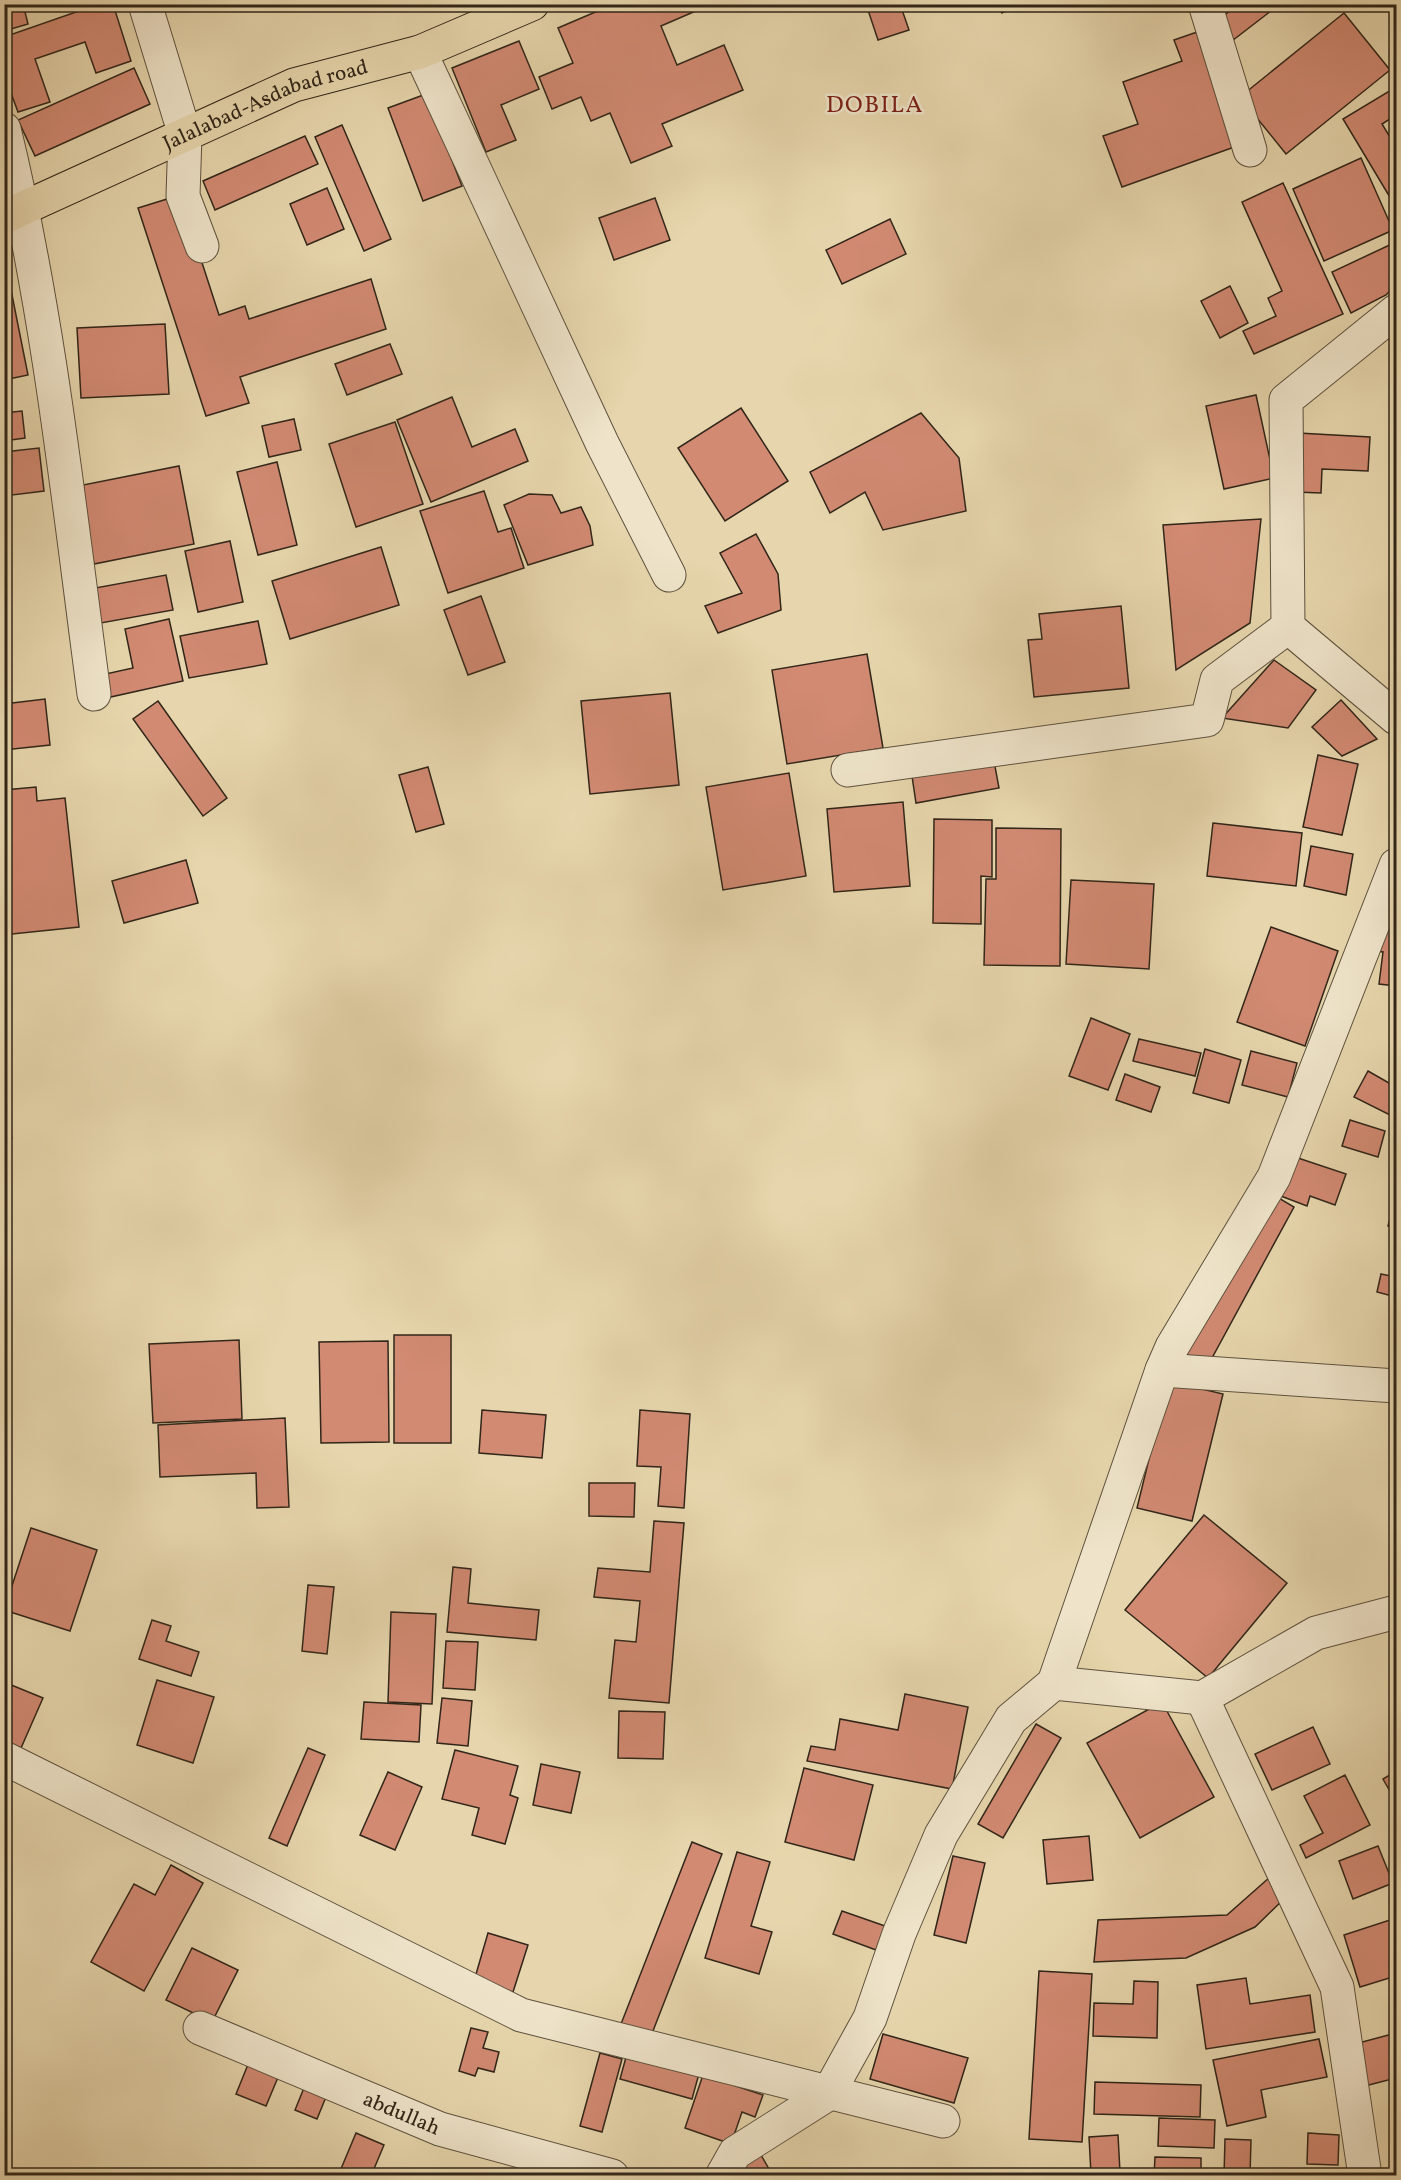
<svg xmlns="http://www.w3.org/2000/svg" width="1401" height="2180" font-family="Vollkorn,serif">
  <rect width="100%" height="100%" fill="#e7d6ad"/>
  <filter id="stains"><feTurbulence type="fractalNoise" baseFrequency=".00333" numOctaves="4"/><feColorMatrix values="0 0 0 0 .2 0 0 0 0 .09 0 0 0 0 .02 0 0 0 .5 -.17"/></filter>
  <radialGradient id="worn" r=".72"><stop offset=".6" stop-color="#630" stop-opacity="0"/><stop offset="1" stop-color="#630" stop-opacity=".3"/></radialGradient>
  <!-- building -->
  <g fill="#d28a73" stroke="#312619" stroke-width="1.5">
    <polygon points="4,4 23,4 28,24 4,31"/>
    <polygon points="99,4 113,4 131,61 96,73 85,42 35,59 50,102 18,112 4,74 4,37"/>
    <polygon points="614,4 712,4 661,26 677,65 724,45 743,90 662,124 672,146 631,163 610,113 591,121 581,97 552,109 539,77 573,63 558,28"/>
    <polygon points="866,4 900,4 909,30 878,40"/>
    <polygon points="998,4 1018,4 1002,13"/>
    <polygon points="1239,4 1280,4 1228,44 1213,24"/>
    <polygon points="1344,13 1390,70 1286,154 1240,97"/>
    <polygon points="1200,31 1240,145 1122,187 1103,136 1138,124 1123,82 1182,61 1174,40"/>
    <polygon points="519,41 539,89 501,105 516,140 486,152 452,68"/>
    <polygon points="134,68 150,104 35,156 18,120"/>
    <polygon points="1396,87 1396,115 1382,124 1396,147 1396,202 1394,204 1343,119"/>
    <polygon points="426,94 462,186 423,201 388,108"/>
    <polygon points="342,125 391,239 364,251 315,137"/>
    <polygon points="305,136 318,164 215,210 203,181"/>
    <polygon points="1361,158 1393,230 1324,261 1293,189"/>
    <polygon points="1283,183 1343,314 1254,354 1243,331 1276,316 1268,298 1282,291 1242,202"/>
    <polygon points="327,188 344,229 307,245 290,204"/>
    <polygon points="180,195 219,315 245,306 249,319 371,279 386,329 240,377 249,403 206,416 138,208"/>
    <polygon points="655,198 670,240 614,260 599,218"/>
    <polygon points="890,219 906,254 842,284 826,250"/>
    <polygon points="1396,242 1396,285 1386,295 1351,313 1332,272"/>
    <polygon points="9,280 28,375 4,380 4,281"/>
    <polygon points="1230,286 1248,323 1220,338 1201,301"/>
    <polygon points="165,324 169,394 81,398 77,328"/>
    <polygon points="390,344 402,374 347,395 335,364"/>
    <polygon points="1256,395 1274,478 1224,489 1206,406"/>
    <polygon points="452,397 472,447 515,429 528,461 431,502 397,420"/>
    <polygon points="741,408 788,481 725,521 678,448"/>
    <polygon points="22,411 25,438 4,441 4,413"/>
    <polygon points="921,413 959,458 966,511 883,530 865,492 830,513 810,472"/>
    <polygon points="294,419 301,450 269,457 262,426"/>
    <polygon points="395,422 423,504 356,527 329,444"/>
    <polygon points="1298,433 1370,437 1368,471 1322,469 1321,493 1295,492"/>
    <polygon points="39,448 44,491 4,496 4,452"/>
    <polygon points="277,462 297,545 258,555 237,472"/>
    <polygon points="179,466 194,544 94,564 78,486"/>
    <polygon points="484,491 498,532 511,528 524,568 448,593 420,511"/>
    <polygon points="529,494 552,495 561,513 581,507 590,526 593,545 528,565 504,505"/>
    <polygon points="1261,519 1250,623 1176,670 1163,525"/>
    <polygon points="756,534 778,574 781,610 718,633 705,606 742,593 720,553"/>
    <polygon points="230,541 243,602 198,612 185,551"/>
    <polygon points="381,547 399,605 290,639 272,581"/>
    <polygon points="166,575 173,610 101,623 95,588"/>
    <polygon points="481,596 505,662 468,675 444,610"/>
    <polygon points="1121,606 1129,688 1034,697 1028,640 1042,639 1039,614"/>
    <polygon points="169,619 183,681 106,698 101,675 133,668 125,629"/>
    <polygon points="258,621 267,664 189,678 180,636"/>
    <polygon points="867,654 883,748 787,764 772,670"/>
    <polygon points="1274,660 1316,690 1288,728 1222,718"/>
    <polygon points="670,693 679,785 590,794 581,701"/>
    <polygon points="45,699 50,745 4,750 4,704"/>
    <polygon points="1341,700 1377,739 1342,756 1312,727"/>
    <polygon points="158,701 227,798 203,816 133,719"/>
    <polygon points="1318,755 1358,764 1342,835 1303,827"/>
    <polygon points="994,761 999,788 916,803 912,776"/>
    <polygon points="428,767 444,824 416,832 399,775"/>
    <polygon points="789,773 806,876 723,890 706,787"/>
    <polygon points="36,787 37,801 65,798 79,927 12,934 4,930 4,790"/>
    <polygon points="903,802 910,886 834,892 827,809"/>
    <polygon points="934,819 992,820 992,877 981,876 981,924 933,923"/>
    <polygon points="1213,823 1302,833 1296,886 1207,876"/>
    <polygon points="996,828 1061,829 1060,966 984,965 986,879 996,879"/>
    <polygon points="1311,846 1353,854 1346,895 1304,886"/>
    <polygon points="186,860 198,903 124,923 112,881"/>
    <polygon points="1071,880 1154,884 1149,969 1066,964"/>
    <polygon points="1381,909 1396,911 1396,986 1379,984 1383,952 1376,951"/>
    <polygon points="1271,927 1338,951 1305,1046 1237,1022"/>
    <polygon points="1091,1018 1130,1034 1108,1090 1069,1076"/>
    <polygon points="1139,1039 1201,1053 1195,1076 1133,1061"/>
    <polygon points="1205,1049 1241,1060 1229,1103 1193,1093"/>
    <polygon points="1251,1051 1297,1063 1288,1097 1242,1085"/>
    <polygon points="1368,1071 1396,1087 1396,1118 1354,1097"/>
    <polygon points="1125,1074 1160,1087 1151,1112 1116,1100"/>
    <polygon points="1350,1120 1385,1131 1378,1157 1342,1146"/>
    <polygon points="4,1121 12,1138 4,1142"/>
    <polygon points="1286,1154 1346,1174 1335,1205 1310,1196 1307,1206 1273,1193"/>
    <polygon points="1270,1193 1294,1207 1206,1369 1182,1356"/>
    <polygon points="1396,1195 1396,1228 1388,1226"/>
    <polygon points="1381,1274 1396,1277 1396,1297 1377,1292"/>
    <rect x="394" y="1335" width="57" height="108"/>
    <polygon points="239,1340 242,1419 153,1423 149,1344"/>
    <polygon points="388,1341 389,1442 321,1443 319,1342"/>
    <polygon points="1168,1381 1223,1394 1192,1521 1137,1508"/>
    <polygon points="482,1410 546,1415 542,1458 479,1453"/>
    <polygon points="640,1410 690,1414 684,1508 658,1506 661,1467 637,1466"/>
    <polygon points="285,1418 289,1507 257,1508 256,1473 160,1477 158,1425"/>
    <polygon points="589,1483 635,1483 634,1517 589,1516"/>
    <polygon points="1204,1515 1287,1583 1208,1678 1125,1610"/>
    <polygon points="654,1521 684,1523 669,1703 609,1698 615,1640 636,1642 640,1601 594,1597 598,1568 650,1572"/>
    <polygon points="31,1528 97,1550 70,1631 4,1610"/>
    <polygon points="453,1567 471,1569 468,1603 539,1610 536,1640 447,1632"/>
    <polygon points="308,1585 334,1587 327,1654 302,1651"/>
    <polygon points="391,1612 436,1614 432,1704 388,1702"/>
    <polygon points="152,1620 171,1626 166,1641 199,1652 191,1676 139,1659"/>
    <polygon points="446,1641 478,1642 475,1690 443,1688"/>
    <polygon points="157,1680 214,1697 193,1763 137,1745"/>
    <polygon points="4,1682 43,1698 21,1748 4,1742"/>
    <polygon points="905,1694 968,1707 952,1789 807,1761 811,1746 835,1750 840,1719 898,1730"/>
    <polygon points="442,1698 472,1701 468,1746 437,1743"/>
    <polygon points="364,1702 421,1705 419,1742 361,1739"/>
    <polygon points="1162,1702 1214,1797 1140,1838 1087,1743"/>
    <polygon points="619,1711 665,1712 663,1759 618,1758"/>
    <polygon points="1036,1724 1061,1738 1003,1838 978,1824"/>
    <polygon points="1313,1727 1330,1764 1272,1790 1255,1754"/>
    <polygon points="308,1748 325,1755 287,1846 269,1838"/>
    <polygon points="455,1750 518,1766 510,1795 518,1798 505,1844 472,1835 479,1808 442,1799"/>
    <polygon points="541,1764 580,1772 571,1813 533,1805"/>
    <polygon points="804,1768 873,1785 854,1860 785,1842"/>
    <polygon points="1396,1771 1396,1802 1383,1779"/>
    <polygon points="388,1772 422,1787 395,1850 360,1835"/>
    <polygon points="1345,1775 1370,1825 1306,1858 1300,1845 1323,1833 1304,1796"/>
    <polygon points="1089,1836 1093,1880 1047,1884 1043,1840"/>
    <polygon points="692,1842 722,1854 651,2036 621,2024"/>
    <polygon points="1378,1846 1393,1883 1353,1899 1339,1861"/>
    <polygon points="737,1852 770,1862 751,1926 772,1932 759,1974 705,1958"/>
    <polygon points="953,1856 985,1863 966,1943 934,1935"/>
    <polygon points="171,1865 203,1883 144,1991 91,1962 134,1884 155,1895"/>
    <polygon points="1270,1877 1287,1896 1255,1927 1186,1958 1094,1962 1098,1920 1227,1915"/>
    <polygon points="842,1911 885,1926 876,1950 833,1934"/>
    <polygon points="1396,1918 1396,1976 1360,1987 1344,1935"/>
    <polygon points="488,1933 528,1945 513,1992 474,1981"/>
    <polygon points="192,1948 238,1970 212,2022 166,2000"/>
    <polygon points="1039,1971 1092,1974 1082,2142 1029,2139"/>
    <polygon points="1246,1978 1250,2004 1310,1995 1315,2032 1206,2049 1197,1985"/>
    <polygon points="1134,1981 1158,1982 1157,2038 1093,2036 1094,2003 1133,2004"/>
    <polygon points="471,2028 488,2032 483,2048 499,2052 494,2072 478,2068 475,2076 459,2071"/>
    <polygon points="1396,2033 1396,2078 1361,2087 1351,2045"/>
    <polygon points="883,2034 968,2058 954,2103 870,2079"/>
    <polygon points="1319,2039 1327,2077 1261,2090 1266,2117 1227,2126 1213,2060"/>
    <polygon points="628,2050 700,2070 692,2099 620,2079"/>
    <polygon points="600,2053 622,2059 602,2132 580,2126"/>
    <polygon points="249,2062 279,2075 266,2106 236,2094"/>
    <polygon points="703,2075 763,2095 755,2117 742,2112 731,2144 685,2128"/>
    <polygon points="1095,2082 1201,2085 1200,2117 1094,2114"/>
    <polygon points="306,2083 328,2092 317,2119 295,2110"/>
    <polygon points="1159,2118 1215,2120 1214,2148 1158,2146"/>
    <polygon points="356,2133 384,2145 371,2176 338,2176"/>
    <polygon points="1308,2133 1339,2135 1338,2165 1307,2164"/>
    <polygon points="1118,2135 1120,2172 1091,2174 1089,2137"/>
    <polygon points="1225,2139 1251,2140 1250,2176 1224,2176"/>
    <polygon points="761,2155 773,2176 740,2176 736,2169"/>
    <polygon points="1155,2157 1201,2158 1201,2176 1154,2176"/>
    <polygon points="210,2169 226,2176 207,2176"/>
    <polygon points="283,2170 298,2176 280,2176"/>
  </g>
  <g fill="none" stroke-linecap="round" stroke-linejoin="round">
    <defs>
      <g id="minor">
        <polyline points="145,4 185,135 183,196 202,246"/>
        <polyline points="1205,4 1250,150"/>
        <polyline points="420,52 602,443 669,575"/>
        <path d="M4,129C49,314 69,506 94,694"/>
        <polyline points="1396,311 1286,400 1288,627 1396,718"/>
        <polyline points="848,770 1207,720 1217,680 1288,627"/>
        <polyline points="1162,1370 1396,1386"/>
        <polyline points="1054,1683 1202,1698 1316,1633 1396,1612"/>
        <polyline points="1202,1698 1337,1987 1365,2176"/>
        <polyline points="4,1758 521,2015 943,2121"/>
        <path id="s1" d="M200,2028L440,2129L612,2176"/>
        <polyline points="722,2176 735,2153 828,2094 870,2018 899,1934 941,1835 1011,1719 1054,1683 1162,1370 1172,1347 1274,1177 1396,865"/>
      </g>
      <g id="major">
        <path id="s2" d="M4,217L294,85L420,52L532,4"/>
      </g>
    </defs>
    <!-- minor casing -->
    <use href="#minor" stroke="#5e523e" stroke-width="35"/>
    <!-- major casing -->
    <use href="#major" stroke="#312619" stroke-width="35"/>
    <!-- minor -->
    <use href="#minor" stroke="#efe4ca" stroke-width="33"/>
    <!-- major -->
    <use href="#major" stroke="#e7d6ad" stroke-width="33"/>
  </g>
  <g text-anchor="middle" stroke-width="5" stroke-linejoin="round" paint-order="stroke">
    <!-- street labels -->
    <g font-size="21" fill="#312619" stroke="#efe4ca">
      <text dy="7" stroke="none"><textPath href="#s2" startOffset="285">Jalalabad-Asdabad road</textPath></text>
      <text dy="7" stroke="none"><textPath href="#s1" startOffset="219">abdullah</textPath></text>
    </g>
    <!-- quarter labels -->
    <g font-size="24" letter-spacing="1.5" fill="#7a1f14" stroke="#efe4ca">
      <text x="875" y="112">DOBILA</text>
    </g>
  </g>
  <!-- margin -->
  <rect width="1401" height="2180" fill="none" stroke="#e7d6ad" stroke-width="24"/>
  <rect x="6" y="6" width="1389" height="2168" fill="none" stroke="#312619" stroke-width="3"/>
  <rect x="12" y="12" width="1377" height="2156" fill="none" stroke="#312619" stroke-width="1.5"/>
  <rect width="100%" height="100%" filter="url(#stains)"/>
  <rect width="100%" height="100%" fill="url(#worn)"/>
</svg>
